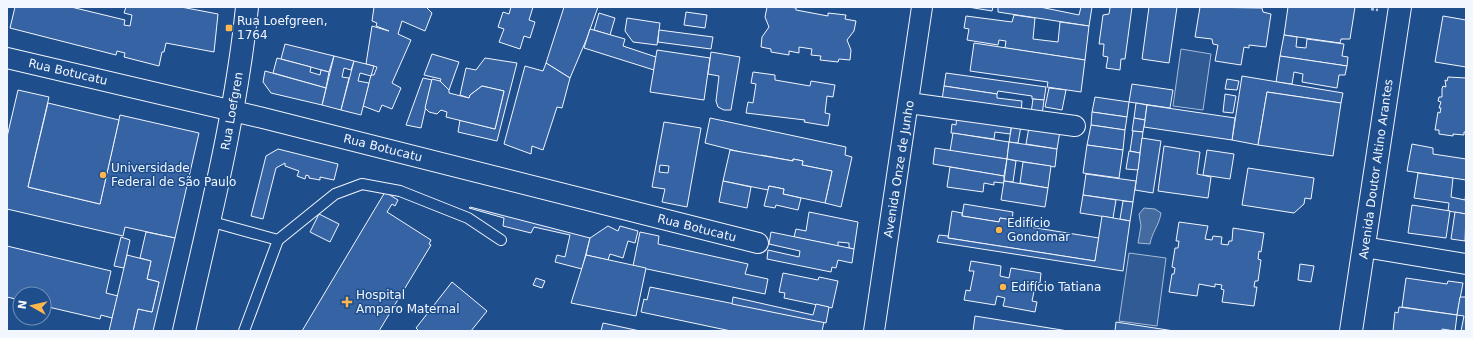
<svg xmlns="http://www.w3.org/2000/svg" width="1473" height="338" font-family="'DejaVu Sans',sans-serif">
  <rect width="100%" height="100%" fill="#1f4e8c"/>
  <!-- green -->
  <g fill="#305b95" stroke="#a8bbd7">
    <polygon points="1181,49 1211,54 1203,110 1173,106"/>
    <polygon points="1129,253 1166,258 1157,326 1119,321"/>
  </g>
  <!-- water -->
  <path fill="#446ba0" stroke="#a8bbd7" d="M1144,208L1155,209L1161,213C1159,226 1152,232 1150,244L1138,243L1141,226L1139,214Z"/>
  <!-- building -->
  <g fill="#3563a3" stroke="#f2f6ff" fill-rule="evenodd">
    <polygon points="15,7 71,7 125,20 124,25 130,26 132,15 124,13 126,7 181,7 218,14 214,52 166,43 164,52 162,52 159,66 124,57 125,53 117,51 116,55 10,28"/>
    <polygon points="374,7 426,7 432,13 425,31 402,21 398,34 411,40 392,83 401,88 392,109 382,105 379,112 363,106 371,75 374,75 377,67 366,64 372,26 389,31 376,26 377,23 372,21"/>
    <polygon points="511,7 533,7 529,20 535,22 530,38 524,36 520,49 499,42 504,29 498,27 503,12 509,14"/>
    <polygon points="564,7 598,7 587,38 570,78 546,63"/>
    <polygon points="767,7 790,7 796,8 796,10 828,16 828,13 846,15 845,19 856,21 854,31 847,40 851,50 850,60 839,59 838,62 820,60 821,56 811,55 812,49 799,47 799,53 789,51 789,55 771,52 771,49 761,47 762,37 769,27 765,17"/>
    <polygon points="968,7 993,7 992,11"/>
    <polygon points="998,7 1040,7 1079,15 1081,7 1092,7 1089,26 998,12"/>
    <polygon points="1107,7 1132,7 1125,59 1121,59 1120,70 1106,68 1108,57 1103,56 1104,44 1099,44 1103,15 1109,14 1110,8"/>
    <polygon points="1149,7 1177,7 1169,63 1142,59"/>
    <polygon points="1200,7 1262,8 1263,12 1271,14 1266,47 1249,45 1249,48 1244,47 1241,65 1215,61 1218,45 1213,44 1212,39 1195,37"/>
    <polygon points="1288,7 1355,7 1350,39 1341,39 1340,43 1284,35"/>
    <polygon points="686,12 707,15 705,28 684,25"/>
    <polygon points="599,13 615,18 610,35 594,30"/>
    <polygon points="1014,15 1035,18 1033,39 1058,42 1060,22 1089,26 1085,60 1005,48 1006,41 999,40 998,45 967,40 969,29 964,28 966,16 1012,22"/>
    <polygon points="1443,16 1466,20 1466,67 1435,62"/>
    <polygon points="627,18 660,23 657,45 633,42 625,31"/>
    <polygon points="590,29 625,39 623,46 656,57 654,70 584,48"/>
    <polygon points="659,30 713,37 711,49 658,42"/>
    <polygon points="1284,35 1297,37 1296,47 1306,48 1307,39 1344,44 1342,56 1348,57 1347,66 1280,56"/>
    <polygon points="974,43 1085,60 1081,92 1047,87 1048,82 970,71"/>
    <polygon points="285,44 334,56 329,72 281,59"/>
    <polygon points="657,50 710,58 704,100 650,92"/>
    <polygon points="711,52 740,57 731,110 724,110 718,107 716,101 719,76 708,74"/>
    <polygon points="432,54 459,62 449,90 440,81 441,79 424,75"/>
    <polygon points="334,56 354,61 351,70 344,68 342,77 349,78 341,110 322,105"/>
    <polygon points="1280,56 1347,66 1345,75 1339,75 1337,88 1302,82 1303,74 1294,72 1292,84 1276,82"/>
    <polygon points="277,58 311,67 310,72 320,75 321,70 329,72 326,88 273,73"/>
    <polygon points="485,58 517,63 497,141 458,132 460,120 495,129 504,91 482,86 470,95 469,98 460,95 466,68 476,70"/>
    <polygon points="354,61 374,66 371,76 360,73 358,81 369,83 361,115 341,110"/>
    <polygon points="546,63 570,78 562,108 557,107 543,150 532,146 531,154 504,144 525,66 543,71"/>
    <polygon points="265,71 326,88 322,105 271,93 263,82"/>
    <polygon points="753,72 775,75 775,80 810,86 811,81 835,85 833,97 827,96 825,113 830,114 828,126 804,122 805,120 746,113 748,102 753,103 756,84 751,83"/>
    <polygon points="946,73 1046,87 1044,100 1032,99 1032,96 998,91 997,94 944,86"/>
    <polygon points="1242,76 1343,93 1341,103 1267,92 1258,145 1232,140"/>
    <polygon points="1448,77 1466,78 1466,132 1464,132 1464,135 1453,134 1453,136 1439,134 1439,130 1435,130 1438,112 1440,113 1441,108 1439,108 1441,102 1438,101 1439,97 1442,97 1442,89 1443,86 1446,87 1445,80 1447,81"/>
    <polygon points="423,78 432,80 421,128 406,125"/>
    <polygon points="432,79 440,81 449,90 449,93 469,98 470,95 482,86 504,91 495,129 446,117 447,112 441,110 437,114 429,112 425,108"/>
    <polygon points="1227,79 1239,81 1237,90 1225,89"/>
    <polygon points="1132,84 1173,90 1170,108 1129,102"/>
    <polygon points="944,86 997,94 997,98 1022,101 1021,112 942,100"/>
    <polygon points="1049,88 1066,90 1062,110 1045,107"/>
    <polygon points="18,90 49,97 28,187 100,204 120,115 199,133 175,238 125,227 123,236 7,209 7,137"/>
    <polygon points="1267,92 1341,103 1333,156 1258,145"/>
    <polygon points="1225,94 1236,96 1233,113 1223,112"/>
    <polygon points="1095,97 1129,102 1127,117 1092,112"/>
    <polygon points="1033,99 1044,100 1042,115 1031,113"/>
    <polygon points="48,103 119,120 100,204 28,187"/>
    <polygon points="1136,103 1147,105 1145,120 1134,118"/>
    <polygon points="1147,105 1235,118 1232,140 1144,127"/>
    <polygon points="1092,112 1127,117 1125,130 1091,125"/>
    <polygon points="957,115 1012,124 1010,134 995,132 994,139 951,133 952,124 956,125"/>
    <polygon points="710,118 846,147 845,155 852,157 841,207 825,203 832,171 802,165 803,161 793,159 793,161 761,155 760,157 705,143"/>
    <polygon points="1134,118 1145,120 1143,132 1132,131"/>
    <path d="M664,122L701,128L687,207L662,202L665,189L652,187ZM660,165L669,166L668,173L659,172Z"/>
    <polygon points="1012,124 1021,126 1018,143 1009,142"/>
    <polygon points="1091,125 1125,130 1123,150 1087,145"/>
    <polygon points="1029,127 1060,131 1057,149 1026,144"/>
    <polygon points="1133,131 1143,132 1140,153 1130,151"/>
    <polygon points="953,133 1009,142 1007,159 950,151"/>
    <polygon points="1142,138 1161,141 1153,193 1135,190"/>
    <polygon points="1009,142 1057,149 1055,167 1007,159"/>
    <polygon points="1412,144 1433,148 1433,154 1466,159 1466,180 1407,171"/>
    <polygon points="1087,145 1123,150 1119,178 1083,173"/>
    <polygon points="1164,146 1200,152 1197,174 1211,177 1208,198 1158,191"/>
    <polygon points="935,148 1007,159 1004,176 933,164"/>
    <polygon points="278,149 338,164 334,180 320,177 320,180 309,178 309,176 306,175 305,179 297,176 299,171 285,166 285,163 276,168 263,219 251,216 266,156"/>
    <polygon points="730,150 793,161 793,159 803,161 802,165 832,171 825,203 783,194 784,189 769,186 768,190 723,181"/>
    <polygon points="1207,150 1234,154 1230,179 1203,175"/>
    <polygon points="1129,151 1140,153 1138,170 1126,169"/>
    <polygon points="1007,159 1016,161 1013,182 1004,181"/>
    <polygon points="1023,162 1051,166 1048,188 1020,183"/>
    <polygon points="950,167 1004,176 1004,181 1003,183 994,182 994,185 984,183 983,192 947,187"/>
    <polygon points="1248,168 1314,178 1311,199 1305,198 1304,204 1294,213 1242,205"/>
    <polygon points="1418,173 1453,178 1451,197 1465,200 1466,192 1466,214 1448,211 1449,203 1414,198"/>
    <polygon points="1086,174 1136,181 1133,202 1083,195"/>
    <polygon points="723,181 751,187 747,208 719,202"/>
    <polygon points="1004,181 1048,188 1045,207 1001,200"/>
    <polygon points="769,186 784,189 783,194 801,198 798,210 776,205 775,208 764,206"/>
    <polygon points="385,192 398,200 395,206 392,204 387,212 431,240 429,244 431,245 379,331 302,331"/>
    <polygon points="1083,195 1116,200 1113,218 1080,213"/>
    <polygon points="1123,201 1133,202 1130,221 1120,219"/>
    <polygon points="964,204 1013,212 1012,220 1000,218 999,222 962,216"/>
    <polygon points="1412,205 1450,211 1446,238 1408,233"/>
    <polygon points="470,207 590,238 582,269 555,262 557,255 565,257 570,235 534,227 531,233 503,226 504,218 469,208"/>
    <polygon points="952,211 962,213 962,216 999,222 1000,218 1012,220 1011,224 1099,238 1095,261 948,238"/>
    <polygon points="809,212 858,222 854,249 849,248 849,243 838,242 838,246 794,237 796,229 806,231"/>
    <polygon points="1455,212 1466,214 1465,241 1451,239"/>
    <polygon points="319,214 339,224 330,242 310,232"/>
    <polygon points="1102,216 1130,221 1123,271 937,242 939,235 948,236 948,238 1095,261"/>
    <polygon points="1179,222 1208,226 1205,239 1212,240 1213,236 1222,237 1221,244 1228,245 1229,241 1232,241 1233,228 1264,233 1261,252 1259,251 1258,259 1261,260 1258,281 1255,281 1254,287 1257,287 1254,306 1222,302 1224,290 1221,289 1222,285 1215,284 1215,287 1199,284 1197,296 1169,292 1172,274 1174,274 1175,268 1172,267 1175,248 1178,248 1179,241 1176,241"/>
    <polygon points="608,226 618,231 620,226 638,231 635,243 628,241 623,258 610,254 608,260 586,255 590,238"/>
    <polygon points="146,232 175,238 153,331 133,331 138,309 152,312 159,282 147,279 151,261 140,258"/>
    <polygon points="640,232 659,236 658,244 748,264 745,274 768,279 765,294 633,266"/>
    <polygon points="771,232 854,249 852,263 838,260 836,268 832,267 831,272 767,259 768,250 799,257 800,251 769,244"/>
    <polygon points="121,237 130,240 124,268 114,266"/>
    <polygon points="7,246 111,271 106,293 118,296 112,318 101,315 100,319 44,306 44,294 20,294 20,300 7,297"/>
    <polygon points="127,255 151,261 147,279 159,282 152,312 138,309 133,331 109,331"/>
    <polygon points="586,255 646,268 636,316 571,303"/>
    <polygon points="971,261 1001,266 1000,276 1009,278 1011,268 1041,273 1040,283 1036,282 1032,301 1037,302 1035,312 1003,306 1005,298 997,296 995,305 964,300 966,290 970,291 974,271 969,271"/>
    <polygon points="1300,264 1314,266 1311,282 1298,280"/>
    <polygon points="783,273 818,280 819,277 838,281 832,308 784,298 785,293 779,292"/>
    <polygon points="536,278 545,281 542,288 533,285"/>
    <polygon points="1406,278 1447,284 1448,281 1463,283 1457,315 1402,307"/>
    <polygon points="452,282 487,311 471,331 419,331 416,328"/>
    <polygon points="650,287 824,322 822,331 731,331 641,312 644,299 647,300"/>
    <polygon points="733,297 813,315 816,304 829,307 826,323 732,304"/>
    <polygon points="1460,297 1466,297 1466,331 1461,331 1464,316 1457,315"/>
    <polygon points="1399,307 1457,315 1455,331 1442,329 1442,331 1393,331 1395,312 1398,313"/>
    <polygon points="975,316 1068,331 973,331"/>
    <polygon points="1116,322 1174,331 1115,331"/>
    <polygon points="603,323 640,331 601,331"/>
  </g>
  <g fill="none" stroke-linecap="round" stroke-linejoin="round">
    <defs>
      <g id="service">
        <polyline points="209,221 278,240 335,194 362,184 400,191 468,218 501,240"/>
        <polyline points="244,331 278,240"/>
      </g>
      <g id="minor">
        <polyline points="7,58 263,118 758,243"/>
        <polyline points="909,103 1075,126"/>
        <polyline points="1364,247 1466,264"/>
        <polyline points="874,331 922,7"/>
      </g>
      <g id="tertiary">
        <path d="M184,331C208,224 236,117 247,7"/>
        <polyline points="1351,331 1400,7"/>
      </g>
    </defs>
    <!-- service casing -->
    <use href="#service" stroke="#f2f6ff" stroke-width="12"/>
    <!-- minor casing -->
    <use href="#minor" stroke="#f2f6ff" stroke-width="22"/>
    <!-- tertiary casing -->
    <use href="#tertiary" stroke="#f2f6ff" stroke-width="24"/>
    <!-- path -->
    <polyline stroke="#b3c4dc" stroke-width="2.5" stroke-dasharray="3 2" stroke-linecap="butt" points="1371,9 1378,10"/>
    <!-- service -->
    <use href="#service" stroke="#1f4e8c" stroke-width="10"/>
    <!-- minor -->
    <use href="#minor" stroke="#1f4e8c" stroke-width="20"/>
    <!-- tertiary -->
    <use href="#tertiary" stroke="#1f4e8c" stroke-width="22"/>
  </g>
  <!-- markers -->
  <g fill="#ffb74d" stroke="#1f4e8c" stroke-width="1.5">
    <rect x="225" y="24" width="8" height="8" rx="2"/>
    <circle cx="103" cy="175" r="4"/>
    <circle cx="999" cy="230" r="4"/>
    <circle cx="1003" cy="287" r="4"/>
    <path d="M345 296h4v4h4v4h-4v4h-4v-4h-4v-4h4z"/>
  </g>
  <g text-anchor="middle" stroke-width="3" stroke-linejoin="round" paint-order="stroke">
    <!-- poi labels -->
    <g font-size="12" fill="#f2f6ff" stroke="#1f4e8c" text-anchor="start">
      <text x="237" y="25">Rua Loefgreen,<tspan x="237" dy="14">1764</tspan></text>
      <text x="111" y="172">Universidade<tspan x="111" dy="14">Federal de São Paulo</tspan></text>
      <text x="1007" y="227">Edifício<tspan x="1007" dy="14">Gondomar</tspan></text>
      <text x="1011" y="291">Edifício Tatiana</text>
      <text x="356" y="299">Hospital<tspan x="356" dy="14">Amparo Maternal</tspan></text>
    </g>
    <!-- street labels -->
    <g font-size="12" fill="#f2f6ff" stroke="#1f4e8c">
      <text transform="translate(68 72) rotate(13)" y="4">Rua Botucatu</text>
      <text transform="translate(232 111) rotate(-80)" y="4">Rua Loefgren</text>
      <text transform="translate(383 148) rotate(14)" y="4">Rua Botucatu</text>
      <text transform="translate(899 169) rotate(-81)" y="4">Avenida Onze de Junho</text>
      <text transform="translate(1376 169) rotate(-82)" y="4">Avenida Doutor Altino Arantes</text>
      <text transform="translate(697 228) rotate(14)" y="4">Rua Botucatu</text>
    </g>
  </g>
  <!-- border -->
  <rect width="1473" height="338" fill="none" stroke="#f2f6ff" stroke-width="16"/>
  <!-- north arrow -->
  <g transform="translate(32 306) rotate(278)"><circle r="19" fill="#1f4e8c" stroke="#7391ba"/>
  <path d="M0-3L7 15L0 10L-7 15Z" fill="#ffb74d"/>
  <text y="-6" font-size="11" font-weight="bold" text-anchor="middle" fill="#f2f6ff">N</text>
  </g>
</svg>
